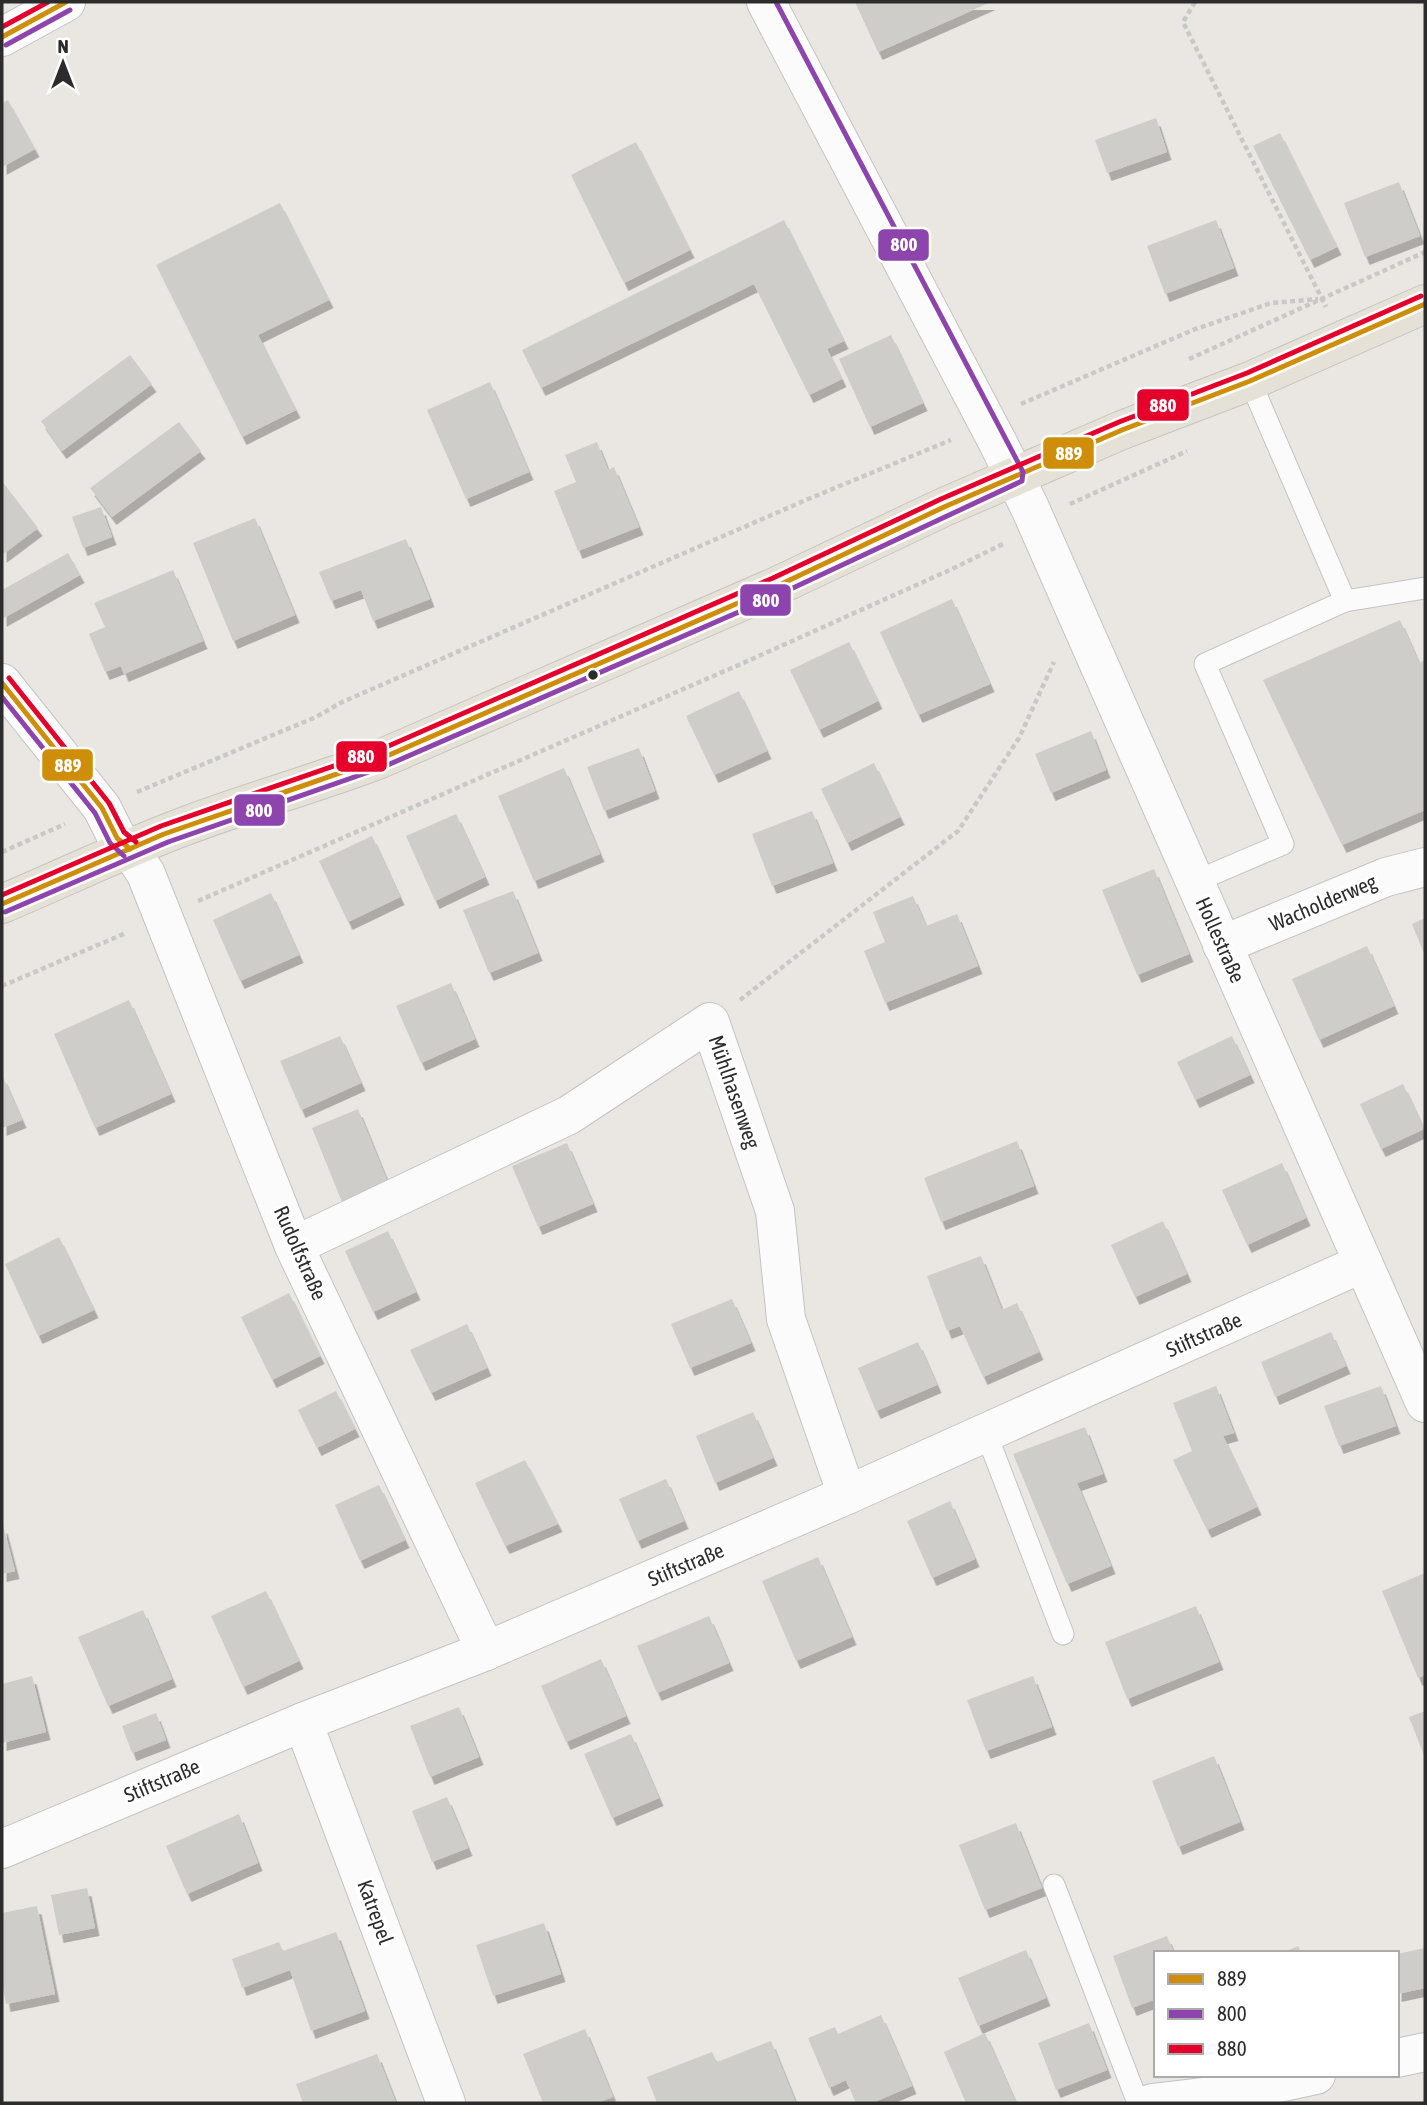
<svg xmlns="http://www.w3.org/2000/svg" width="1427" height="2105" font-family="'Asap Condensed',sans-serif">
  <defs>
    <filter id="shadow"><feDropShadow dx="4.5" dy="8" stdDeviation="0" flood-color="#0004"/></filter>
  </defs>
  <rect width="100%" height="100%" fill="#eae7e3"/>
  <!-- building -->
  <g fill="#cfcdca" filter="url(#shadow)">
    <polygon points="855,2 991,2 878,52"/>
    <polygon points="8,100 35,149 2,167 2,103"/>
    <polygon points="1156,118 1167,152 1107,173 1095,140"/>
    <polygon points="1280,133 1337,247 1310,260 1253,146"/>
    <polygon points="636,142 690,250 624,283 571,175"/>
    <polygon points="1399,182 1420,236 1365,257 1344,203"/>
    <polygon points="280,203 329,300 258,335 296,410 242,437 156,265"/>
    <polygon points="784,220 844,341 827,349 842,379 809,395 754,284 541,388 522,350"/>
    <polygon points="1216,220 1234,268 1165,294 1147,246"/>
    <polygon points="891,335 923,403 870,427 839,359"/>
    <polygon points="130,355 152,384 62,451 41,421"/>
    <polygon points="490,382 529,472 466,499 427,410"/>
    <polygon points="179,422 201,451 112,517 90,488"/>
    <polygon points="597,442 608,470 614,467 639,527 578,551 554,491 576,482 565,455"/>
    <polygon points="2,481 38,528 2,555"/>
    <polygon points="101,507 112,537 83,548 72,517"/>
    <polygon points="255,518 295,615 233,641 193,543"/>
    <polygon points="406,539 430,599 373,621 361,590 331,601 319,572"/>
    <polygon points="68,553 80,575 2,619 2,590"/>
    <polygon points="173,570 203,641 124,674 121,666 105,672 89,634 105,627 94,603"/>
    <polygon points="952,599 990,684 918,715 880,632"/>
    <polygon points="1400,620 1419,663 1425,660 1425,810 1342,845 1263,680"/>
    <polygon points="849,642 878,701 819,730 790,670"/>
    <polygon points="739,691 767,751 714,775 686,716"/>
    <polygon points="1091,731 1106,770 1051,793 1035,754"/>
    <polygon points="639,748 655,791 604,811 587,767"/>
    <polygon points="874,763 900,817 847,843 821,789"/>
    <polygon points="564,768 600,854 534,881 498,796"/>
    <polygon points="812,811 833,863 772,886 752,834"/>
    <polygon points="456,814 485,877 435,901 406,836"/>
    <polygon points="372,836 400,897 348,922 319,861"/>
    <polygon points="1154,869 1189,954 1137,975 1102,890"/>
    <polygon points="513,891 538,953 489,973 463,910"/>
    <polygon points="271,893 299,955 240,981 213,920"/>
    <polygon points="913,896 926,926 957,914 978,966 885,1003 864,951 885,942 873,912"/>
    <polygon points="1425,918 1425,956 1412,924"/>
    <polygon points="1367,946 1394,1006 1319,1040 1292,979"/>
    <polygon points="451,983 475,1039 421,1063 396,1006"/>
    <polygon points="129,1000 171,1094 95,1128 54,1034"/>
    <polygon points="340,1036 361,1083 301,1110 280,1061"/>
    <polygon points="1232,1036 1250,1075 1195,1100 1177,1062"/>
    <polygon points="2,1075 22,1120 2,1128"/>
    <polygon points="1403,1084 1424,1129 1381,1149 1360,1104"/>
    <polygon points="358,1109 388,1183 342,1202 312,1128"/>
    <polygon points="1017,1141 1034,1186 941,1222 924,1178"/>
    <polygon points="567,1143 593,1204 538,1227 512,1166"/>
    <polygon points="1282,1163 1306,1218 1247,1245 1222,1190"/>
    <polygon points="1163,1221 1187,1274 1135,1297 1111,1245"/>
    <polygon points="388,1231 416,1292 373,1312 345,1251"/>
    <polygon points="59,1237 94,1310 38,1336 5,1264"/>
    <polygon points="981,1256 1002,1310 1017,1303 1039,1352 983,1377 960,1326 947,1331 927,1276"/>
    <polygon points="289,1293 320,1356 272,1380 241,1317"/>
    <polygon points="732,1299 751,1343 690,1368 671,1324"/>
    <polygon points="467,1324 487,1368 431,1393 410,1350"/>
    <polygon points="1331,1332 1346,1366 1275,1397 1261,1362"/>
    <polygon points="918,1342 937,1385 876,1411 858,1368"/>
    <polygon points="1216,1386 1234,1433 1223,1436 1257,1507 1207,1530 1173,1460 1192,1451 1173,1403"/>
    <polygon points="1381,1386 1396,1426 1339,1446 1324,1406"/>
    <polygon points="336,1391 355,1429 317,1448 298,1410"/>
    <polygon points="753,1412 773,1458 715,1483 696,1436"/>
    <polygon points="1085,1427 1103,1474 1077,1483 1111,1566 1067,1584 1013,1454"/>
    <polygon points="525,1460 558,1524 505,1546 475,1483"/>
    <polygon points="666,1479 684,1521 637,1541 619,1499"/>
    <polygon points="379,1485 405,1540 360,1561 335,1505"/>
    <polygon points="950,1501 975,1559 932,1578 907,1521"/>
    <polygon points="3,1525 15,1571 2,1574 2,1526"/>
    <polygon points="818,1557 852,1637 796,1661 762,1581"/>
    <polygon points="1425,1573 1425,1675 1418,1678 1382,1591"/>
    <polygon points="266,1591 299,1661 243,1687 211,1616"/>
    <polygon points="1196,1606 1219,1662 1127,1699 1105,1642"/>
    <polygon points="143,1610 172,1679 108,1706 78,1637"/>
    <polygon points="709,1616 729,1663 657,1693 637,1646"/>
    <polygon points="601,1659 626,1716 566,1742 541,1686"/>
    <polygon points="32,1676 46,1732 2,1743 2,1684"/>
    <polygon points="1033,1676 1052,1727 986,1751 967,1700"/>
    <polygon points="459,1707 479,1757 430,1777 410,1726"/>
    <polygon points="1425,1711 1425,1758 1409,1717"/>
    <polygon points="156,1713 166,1740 132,1753 122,1726"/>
    <polygon points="631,1734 659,1798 612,1818 584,1754"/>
    <polygon points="1214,1756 1240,1822 1178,1847 1152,1781"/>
    <polygon points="447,1797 468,1848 432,1862 412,1811"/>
    <polygon points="239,1814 258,1863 187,1894 166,1846"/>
    <polygon points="1016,1823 1042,1888 985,1910 959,1845"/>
    <polygon points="87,1888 95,1928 59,1935 51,1895"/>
    <polygon points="37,1906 55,1994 6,2004 2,1982 2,1913"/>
    <polygon points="544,1923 561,1974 493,1996 476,1945"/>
    <polygon points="336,1932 365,2011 311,2031 290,1970 242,1988 232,1959 279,1942 283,1951"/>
    <polygon points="1167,1936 1174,1953 1156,1953 1156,1999 1132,2008 1113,1956"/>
    <polygon points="1298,1946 1301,1953 1282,1953"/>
    <polygon points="1425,1948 1425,1988 1397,1994 1397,1954"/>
    <polygon points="1026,1950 1046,1998 978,2026 958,1978"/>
    <polygon points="881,2015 912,2086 872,2103 856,2103 846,2080 829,2088 808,2038 835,2027 838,2034"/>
    <polygon points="1089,2023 1107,2070 1056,2090 1038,2043"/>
    <polygon points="585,2029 613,2097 597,2103 543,2103 523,2054"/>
    <polygon points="985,2033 1016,2103 966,2103 944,2052"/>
    <polygon points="771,2041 796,2103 657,2103 647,2077 712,2052 717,2062"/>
    <polygon points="377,2054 396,2103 303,2103 296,2084"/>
  </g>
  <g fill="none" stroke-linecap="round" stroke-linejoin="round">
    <defs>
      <g id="lane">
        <polyline points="1250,381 1345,601"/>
        <polyline points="1194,882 1283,844 1205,664 1345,601 1425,588"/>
        <polyline points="986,1433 1063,1634"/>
        <polyline points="1054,1885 1138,2103"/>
      </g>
      <g id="street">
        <polyline points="766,2 998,443 1030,508 1425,1403"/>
        <polyline points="2,37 66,2"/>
        <polyline points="2,683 102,808 117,838 130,849 146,874 294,1246 486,1651"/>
        <polyline points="1222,945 1386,877 1425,867"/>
        <polyline points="294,1246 569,1115 710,1022 775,1211 786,1319 847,1495"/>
        <polyline points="303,1722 446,2103"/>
        <polyline points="2,1849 303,1722 486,1651 847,1495 1363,1263"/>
        <polyline points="1397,2058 1425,2052"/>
        <polyline points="1152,2103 1228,2094 1316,2075"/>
      </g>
      <path id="primary" d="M2,904C64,878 125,848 188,825C252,801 317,783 380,759L777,586L944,507L1122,430L1250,381L1425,304"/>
    </defs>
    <!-- lane casing -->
    <use href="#lane" stroke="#c4c3c3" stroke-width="23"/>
    <!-- street casing -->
    <use href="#street" stroke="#c4c3c3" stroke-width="40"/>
    <!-- primary casing -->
    <use href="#primary" stroke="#c6c4c2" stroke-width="40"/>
    <!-- path -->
    <g stroke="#c8c8c7" stroke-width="4.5" stroke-dasharray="5 3.5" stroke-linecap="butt">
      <polyline points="1195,2 1183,22 1326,307"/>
      <polyline points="1189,359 1425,252"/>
      <polyline points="1021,404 1193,330 1271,303 1318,299"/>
      <polyline points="1070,504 1187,451"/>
      <polyline points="137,792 316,717 340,703 806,500 951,440"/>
      <polyline points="2,852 65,824"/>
      <polyline points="198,901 750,660 952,569 1003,544"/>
      <polyline points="2,986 126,933"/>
      <polyline points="740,1000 958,831 1019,738 1054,662"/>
    </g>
    <!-- lane -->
    <use href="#lane" stroke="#fcfbfb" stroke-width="21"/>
    <!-- street -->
    <use href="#street" stroke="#fcfbfb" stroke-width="38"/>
    <!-- primary -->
    <use href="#primary" stroke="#e6e1d6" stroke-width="38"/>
    <defs>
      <g id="bus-1">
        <polyline points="2,37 66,2"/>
        <polyline points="2,683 102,808 117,838 130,849"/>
        <polyline points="2,904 164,834 380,759 777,586 944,507 1122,430 1250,381 1425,304"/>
      </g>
      <g id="bus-2">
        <polyline points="6,45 70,10"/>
        <polyline points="2,697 95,813 110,843 124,856"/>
        <polyline points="5,912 168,842 383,767 780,594 1022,481 1023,472 776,2"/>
      </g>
      <g id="bus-3">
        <polyline points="2,27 48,2"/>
        <polyline points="9,678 109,803 124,832 136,842"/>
        <polyline points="2,895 161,826 377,751 773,578 941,499 1119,422 1247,373 1421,296"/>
      </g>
    </defs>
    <!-- bus-1 casing -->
    <use href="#bus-1" stroke="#fff" stroke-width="10"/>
    <!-- bus-2 casing -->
    <use href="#bus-2" stroke="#fff" stroke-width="10"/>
    <!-- bus-3 casing -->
    <use href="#bus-3" stroke="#fff" stroke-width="10"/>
    <!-- bus-1 -->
    <use href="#bus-1" stroke="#ce8e09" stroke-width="5"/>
    <!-- bus-2 -->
    <use href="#bus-2" stroke="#8e44ad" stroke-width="5"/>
    <!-- bus-3 -->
    <use href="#bus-3" stroke="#e4002b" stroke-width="5"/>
  </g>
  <!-- markers -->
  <circle fill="#2c2c2c" stroke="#fff" stroke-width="2.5" cx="593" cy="675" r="6"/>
  <g text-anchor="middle" stroke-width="7" stroke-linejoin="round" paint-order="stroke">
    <!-- street labels -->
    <g font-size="21" fill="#2c2c2c" stroke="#fff">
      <text transform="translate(1323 903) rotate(-23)" y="7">Wacholderweg</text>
      <text transform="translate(1220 940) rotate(66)" y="7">Hollestraße</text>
      <text transform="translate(734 1092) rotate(71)" y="7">Mühlhasenweg</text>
      <text transform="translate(300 1253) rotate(66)" y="7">Rudolfstraße</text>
      <text transform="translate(1204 1335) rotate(-24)" y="7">Stiftstraße</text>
      <text transform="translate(686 1565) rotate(-23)" y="7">Stiftstraße</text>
      <text transform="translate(162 1781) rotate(-23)" y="7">Stiftstraße</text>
      <text transform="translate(375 1912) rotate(70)" y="7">Katrepel</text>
    </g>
  </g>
  <g stroke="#fff" stroke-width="2.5">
    <rect x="877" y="228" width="53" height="34" rx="7" fill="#8e44ad"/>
    <rect x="1136" y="388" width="54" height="34" rx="7" fill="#e4002b"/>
    <rect x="1042" y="436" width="53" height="34" rx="7" fill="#ce8e09"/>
    <rect x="739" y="583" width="53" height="34" rx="7" fill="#8e44ad"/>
    <rect x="335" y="740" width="53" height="33" rx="7" fill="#e4002b"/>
    <rect x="41" y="748" width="53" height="34" rx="7" fill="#ce8e09"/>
    <rect x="233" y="793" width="53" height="34" rx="7" fill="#8e44ad"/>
  </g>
  <g font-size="19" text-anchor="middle" font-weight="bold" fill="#fff">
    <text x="904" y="251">800</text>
    <text x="1163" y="412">880</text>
    <text x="1069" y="460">889</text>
    <text x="766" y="607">800</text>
    <text x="361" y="763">880</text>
    <text x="68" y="772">889</text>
    <text x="259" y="817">800</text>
  </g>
  <!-- border -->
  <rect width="1427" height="2105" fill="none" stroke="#2c2c2c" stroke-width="7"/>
  <!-- legend -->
  <rect x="1154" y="1951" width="245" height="126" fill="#ffffff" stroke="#ababab" stroke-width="2"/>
  <rect x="1168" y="1974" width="35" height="10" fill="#ce8e09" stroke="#ababab" stroke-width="2"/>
  <text x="1217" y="1986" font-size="21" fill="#2c2c2c">889</text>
  <rect x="1168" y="2009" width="35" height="10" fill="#8e44ad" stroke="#ababab" stroke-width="2"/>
  <text x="1217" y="2021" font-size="21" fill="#2c2c2c">800</text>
  <rect x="1168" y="2044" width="35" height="10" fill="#e4002b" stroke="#ababab" stroke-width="2"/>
  <text x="1217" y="2056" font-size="21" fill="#2c2c2c">880</text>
  <!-- north arrow -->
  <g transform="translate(63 63)" stroke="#ffffff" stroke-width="5" paint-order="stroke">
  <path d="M0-5L12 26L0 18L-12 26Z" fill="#2c2c2c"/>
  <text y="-10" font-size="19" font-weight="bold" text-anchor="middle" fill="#2c2c2c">N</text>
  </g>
</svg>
